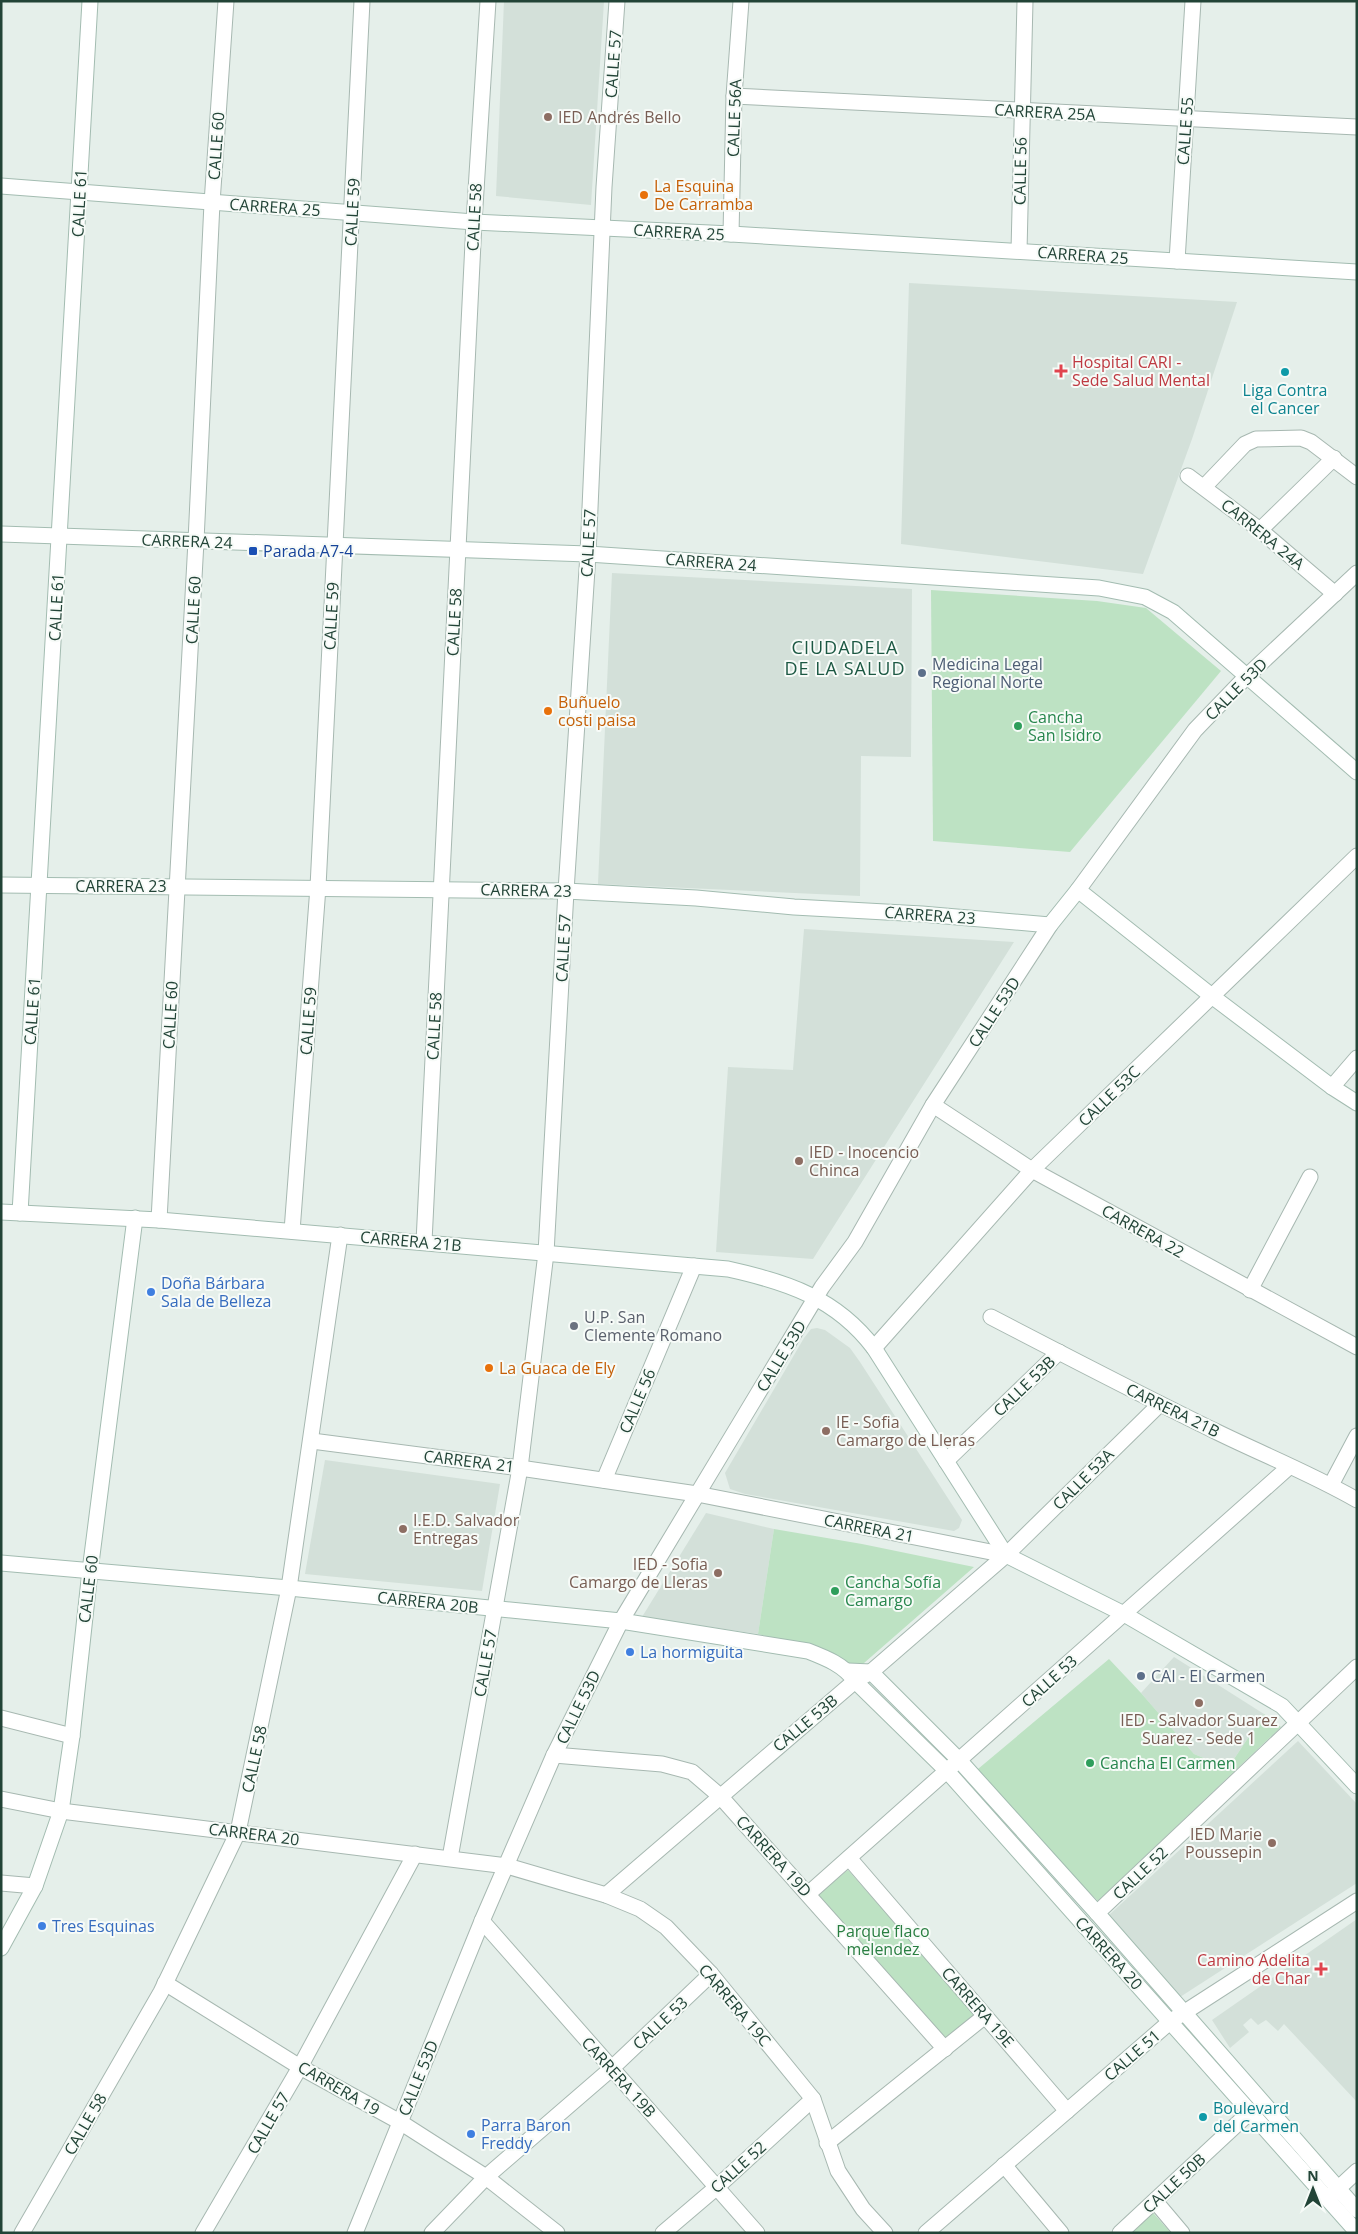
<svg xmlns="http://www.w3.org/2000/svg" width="1358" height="2234" font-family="'Open Sans',sans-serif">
  <rect width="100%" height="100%" fill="#e5efea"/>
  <!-- built -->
  <g fill="#d3e0d9">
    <polygon points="504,1 604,1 591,205 496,196"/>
    <polygon points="909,283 1237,302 1192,439 1143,574 901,544"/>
    <polygon points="612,573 912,589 911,757 861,756 860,896 598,884"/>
    <polygon points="804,929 1014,942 813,1259 716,1252 728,1067 793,1070"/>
    <polygon points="817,1328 825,1330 850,1348 860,1362 962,1520 959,1528 954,1531 745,1494 730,1489 725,1473 804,1338 811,1329"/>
    <polygon points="325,1460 500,1484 482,1591 305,1574"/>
    <polygon points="706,1513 774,1529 758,1634 642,1617"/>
    <polygon points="1174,1657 1264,1714 1228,1768 1194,1754 1141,1693"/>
    <polygon points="1298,1741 1357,1804 1357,1883 1180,1997 1109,1915"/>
    <polygon points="1357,1919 1357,2102 1284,2024 1278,2031 1266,2020 1258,2025 1251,2018 1243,2025 1249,2032 1230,2048 1212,2020"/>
  </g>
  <!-- green -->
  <g fill="#bde2c3">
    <polygon points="931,590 1097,601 1146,608 1221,671 1070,852 933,841"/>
    <polygon points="774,1529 862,1544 974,1567 856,1670 830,1652 758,1634"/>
    <polygon points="1109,1659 1141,1693 1194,1754 1228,1768 1264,1714 1281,1727 1098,1901 972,1774"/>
    <polygon points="848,1870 975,2014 946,2041 817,1895"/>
    <polygon points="1146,2205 1171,2233 1114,2233"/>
  </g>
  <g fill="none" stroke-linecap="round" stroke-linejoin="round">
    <defs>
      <g id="street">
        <polyline points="734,96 1357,127"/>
        <polyline points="731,234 734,96 741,1"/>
        <polyline points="1019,251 1025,1"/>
        <polyline points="1177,261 1193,1"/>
        <polyline points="1188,476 1260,530 1335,594"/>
        <polyline points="1204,487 1245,444 1256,439 1301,438 1311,442 1357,477"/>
        <polyline points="1260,530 1334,458"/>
        <polyline points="1078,890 1195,730 1246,677 1357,573"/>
        <polyline points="1332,1087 1357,1058"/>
        <polyline points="933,1105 1032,1170 1357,1347"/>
        <polyline points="159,1220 196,541 212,203 226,1"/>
        <polyline points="292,1231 318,887 362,1"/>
        <polyline points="424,1242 474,222 488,1"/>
        <polyline points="1250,1290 1310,1177"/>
        <path d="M991,1317C1066,1356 1141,1395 1217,1432C1264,1455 1312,1474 1357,1500"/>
        <polyline points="874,1348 1032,1170 1357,856"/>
        <polyline points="312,1441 520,1468 697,1494 1006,1555"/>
        <polyline points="946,1461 1059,1352"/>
        <polyline points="604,1480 694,1266"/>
        <polyline points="1331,1485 1357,1436"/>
        <polyline points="1,1718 72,1736"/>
        <polyline points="554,1755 662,1764 692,1772 720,1796 945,2049"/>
        <polyline points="1,1799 61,1811 507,1866 606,1895 640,1909 666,1927 711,1974 813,2099 838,2171 863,2209 885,2233"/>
        <polyline points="450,1858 520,1468 546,1253 566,891 588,554 604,187 617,1"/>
        <polyline points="849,1858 1067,2111"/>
        <polyline points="1,1883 35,1886"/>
        <polyline points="808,1894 1289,1467"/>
        <polyline points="606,1895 855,1681 871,1672 1006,1555 1160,1404"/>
        <polyline points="1097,1913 1357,1667"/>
        <polyline points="482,1921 757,2233"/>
        <polyline points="165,1983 300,2067 400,2122 486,2177 557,2233"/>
        <polyline points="827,2143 985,2016"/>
        <polyline points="1004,2165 1061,2233"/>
        <polyline points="1330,2196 1357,2171"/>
        <polyline points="1155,2201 1182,2233"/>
        <polyline points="22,2233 161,1992 238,1832 289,1588 340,1235"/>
        <polyline points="203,2233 300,2067 415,1854"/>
        <polyline points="355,2233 482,1921 554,1755 621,1621 822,1287 855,1242 933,1105 1050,925"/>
        <polyline points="432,2233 486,2177 611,2069 711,1974"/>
        <polyline points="663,2233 717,2187 813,2099"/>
        <polyline points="926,2233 1171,2021 1357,1901"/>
        <polyline points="1120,2233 1250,2112"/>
      </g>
      <g id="secondary">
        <polyline points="1,186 474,222 731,234 1357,272"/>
        <polyline points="1,534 588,554 1099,588 1145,597 1173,612 1357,772"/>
        <polyline points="1,885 566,891 696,898 794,907 922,914 1050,925 1078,890 1213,997 1332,1087 1357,1103"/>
        <path d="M1,1212L159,1220L728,1269C787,1282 836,1298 874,1348L1006,1555L1124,1614L1282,1706L1357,1786"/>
        <polyline points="20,1213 90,1"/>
        <path d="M1,1563L289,1588L621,1621L808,1651C826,1658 844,1665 855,1681L947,1771L1357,2232"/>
        <polyline points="848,1671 871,1672 959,1760 1097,1913 1357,2210"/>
        <polyline points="1,1948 35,1886 61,1811 72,1736 90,1571 135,1218"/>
      </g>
    </defs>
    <!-- street casing -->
    <use href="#street" stroke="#a7b8b1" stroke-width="17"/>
    <!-- secondary casing -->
    <use href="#secondary" stroke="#a3bcb1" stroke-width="17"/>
    <!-- street -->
    <use href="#street" stroke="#fff" stroke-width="15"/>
    <!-- secondary -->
    <use href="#secondary" stroke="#fff" stroke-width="15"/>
  </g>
  <!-- markers -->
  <g fill="#8d6e63" stroke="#f7fbf8" stroke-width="2">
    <circle cx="548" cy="117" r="5"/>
    <circle cx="799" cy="1161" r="5"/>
    <circle cx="826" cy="1431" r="5"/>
    <circle cx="403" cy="1529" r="5"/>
    <circle cx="718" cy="1573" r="5"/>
    <circle cx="1199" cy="1703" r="5"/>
    <circle cx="1272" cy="1843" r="5"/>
  </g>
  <g fill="#e8710a" stroke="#f7fbf8" stroke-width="2">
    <circle cx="644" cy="195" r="5"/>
    <circle cx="548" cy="711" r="5"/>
    <circle cx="489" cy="1368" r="5"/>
  </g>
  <g fill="#e0444e" stroke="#f7fbf8" stroke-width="2">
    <path d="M1058.5 363.5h5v5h5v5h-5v5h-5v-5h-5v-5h5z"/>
    <path d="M1318.5 1961.5h5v5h5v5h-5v5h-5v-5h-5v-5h5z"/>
  </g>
  <g fill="#0f9aa8" stroke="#f7fbf8" stroke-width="2">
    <circle cx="1285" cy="372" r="5"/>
    <circle cx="1203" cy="2117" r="5"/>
  </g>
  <rect fill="#1a4fb4" stroke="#f7fbf8" stroke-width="2" x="248" y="546" width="10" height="10" rx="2.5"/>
  <g fill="#5c6f8a" stroke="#f7fbf8" stroke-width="2">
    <circle cx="922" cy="673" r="5"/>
    <circle cx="1141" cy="1676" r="5"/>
  </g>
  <g fill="#2e9e5b" stroke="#f7fbf8" stroke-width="2">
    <circle cx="1018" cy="726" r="5"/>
    <circle cx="835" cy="1591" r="5"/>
    <circle cx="1090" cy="1763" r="5"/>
  </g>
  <g fill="#3f7fe0" stroke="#f7fbf8" stroke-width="2">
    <circle cx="151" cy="1292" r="5"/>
    <circle cx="630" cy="1652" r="5"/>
    <circle cx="42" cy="1926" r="5"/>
    <circle cx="471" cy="2134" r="5"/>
  </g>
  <circle fill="#6b7280" stroke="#f7fbf8" stroke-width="2" cx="574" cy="1326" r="5"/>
  <g text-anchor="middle" stroke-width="4" stroke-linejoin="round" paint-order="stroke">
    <!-- street labels -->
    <g font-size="16" fill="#224437" stroke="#f7fbf8">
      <text transform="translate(613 64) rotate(-86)" y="6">CALLE 57</text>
      <text transform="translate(1045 112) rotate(3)" y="6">CARRERA 25A</text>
      <text transform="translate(734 118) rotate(-88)" y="6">CALLE 56A</text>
      <text transform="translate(1185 131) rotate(-86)" y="6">CALLE 55</text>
      <text transform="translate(216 146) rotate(-86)" y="6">CALLE 60</text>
      <text transform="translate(1020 171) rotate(-89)" y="6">CALLE 56</text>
      <text transform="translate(79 203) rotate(-87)" y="6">CALLE 61</text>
      <text transform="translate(275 207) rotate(4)" y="6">CARRERA 25</text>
      <text transform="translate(352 212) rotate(-87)" y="6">CALLE 59</text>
      <text transform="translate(474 217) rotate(-87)" y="6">CALLE 58</text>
      <text transform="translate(679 232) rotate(3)" y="6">CARRERA 25</text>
      <text transform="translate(1083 255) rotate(4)" y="6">CARRERA 25</text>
      <text transform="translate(1263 534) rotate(39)" y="6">CARRERA 24A</text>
      <text transform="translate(187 541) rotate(2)" y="6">CARRERA 24</text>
      <text transform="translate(588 543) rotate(-87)" y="6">CALLE 57</text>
      <text transform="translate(711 562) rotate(4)" y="6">CARRERA 24</text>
      <text transform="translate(56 607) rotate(-87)" y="6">CALLE 61</text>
      <text transform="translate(193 610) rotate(-87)" y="6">CALLE 60</text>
      <text transform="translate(331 616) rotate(-87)" y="6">CALLE 59</text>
      <text transform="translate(454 622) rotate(-87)" y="6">CALLE 58</text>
      <text transform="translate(1236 689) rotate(-45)" y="6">CALLE 53D</text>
      <text x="121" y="892">CARRERA 23</text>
      <text transform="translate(526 890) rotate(1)" y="6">CARRERA 23</text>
      <text transform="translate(930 915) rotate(4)" y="6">CARRERA 23</text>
      <text transform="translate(563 948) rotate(-87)" y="6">CALLE 57</text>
      <text transform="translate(32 1011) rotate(-86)" y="6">CALLE 61</text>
      <text transform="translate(994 1012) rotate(-57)" y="6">CALLE 53D</text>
      <text transform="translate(170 1015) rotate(-87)" y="6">CALLE 60</text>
      <text transform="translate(308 1021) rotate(-86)" y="6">CALLE 59</text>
      <text transform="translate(434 1026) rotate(-87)" y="6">CALLE 58</text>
      <text transform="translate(1109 1096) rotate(-44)" y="6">CALLE 53C</text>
      <text transform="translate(1143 1231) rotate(29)" y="6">CARRERA 22</text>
      <text transform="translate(411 1241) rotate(5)" y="6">CARRERA 21B</text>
      <text transform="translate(781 1356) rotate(-59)" y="6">CALLE 53D</text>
      <text transform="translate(1024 1386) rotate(-44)" y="6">CALLE 53B</text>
      <text transform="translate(637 1401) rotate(-67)" y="6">CALLE 56</text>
      <text transform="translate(1173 1410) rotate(26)" y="6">CARRERA 21B</text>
      <text transform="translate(469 1461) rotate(7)" y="6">CARRERA 21</text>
      <text transform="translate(1083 1479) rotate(-45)" y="6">CALLE 53A</text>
      <text transform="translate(869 1528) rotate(11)" y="6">CARRERA 21</text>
      <text transform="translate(88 1589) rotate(-83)" y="6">CALLE 60</text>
      <text transform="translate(428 1602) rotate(6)" y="6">CARRERA 20B</text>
      <text transform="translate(485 1663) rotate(-80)" y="6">CALLE 57</text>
      <text transform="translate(1049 1681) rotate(-42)" y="6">CALLE 53</text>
      <text transform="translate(578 1707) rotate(-64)" y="6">CALLE 53D</text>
      <text transform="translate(805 1723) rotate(-40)" y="6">CALLE 53B</text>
      <text transform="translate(254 1759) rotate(-78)" y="6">CALLE 58</text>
      <text transform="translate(254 1834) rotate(7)" y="6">CARRERA 20</text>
      <text transform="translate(774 1856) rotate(48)" y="6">CARRERA 19D</text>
      <text transform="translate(1140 1873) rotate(-43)" y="6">CALLE 52</text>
      <text transform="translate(1109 1953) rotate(48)" y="6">CARRERA 20</text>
      <text transform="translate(735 2005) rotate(50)" y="6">CARRERA 19C</text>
      <text transform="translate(978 2007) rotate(49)" y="6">CARRERA 19E</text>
      <text transform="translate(660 2023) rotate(-43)" y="6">CALLE 53</text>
      <text transform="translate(1132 2055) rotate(-41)" y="6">CALLE 51</text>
      <text transform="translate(619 2077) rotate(48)" y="6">CARRERA 19B</text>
      <text transform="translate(418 2078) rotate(-68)" y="6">CALLE 53D</text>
      <text transform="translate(339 2088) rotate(30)" y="6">CARRERA 19</text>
      <text transform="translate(268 2123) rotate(-60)" y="6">CALLE 57</text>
      <text transform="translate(85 2124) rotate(-60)" y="6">CALLE 58</text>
      <text transform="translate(738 2167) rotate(-42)" y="6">CALLE 52</text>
      <text transform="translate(1174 2183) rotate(-43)" y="6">CALLE 50B</text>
    </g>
    <!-- education labels -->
    <g font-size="16" fill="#785e54" stroke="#f7fbf8" text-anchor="start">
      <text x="558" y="123">IED Andrés Bello</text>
      <text x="809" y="1158">IED - Inocencio<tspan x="809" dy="18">Chinca</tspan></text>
      <text x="836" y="1428">IE - Sofia<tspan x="836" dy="18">Camargo de Lleras</tspan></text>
      <text x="413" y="1526">I.E.D. Salvador<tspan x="413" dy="18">Entregas</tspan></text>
      <text x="708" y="1570" text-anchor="end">IED - Sofia<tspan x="708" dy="18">Camargo de Lleras</tspan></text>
      <text x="1199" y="1726" text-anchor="middle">IED - Salvador Suarez<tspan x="1199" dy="18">Suarez - Sede 1</tspan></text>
      <text x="1262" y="1840" text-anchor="end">IED Marie<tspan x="1262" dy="18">Poussepin</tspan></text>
    </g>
    <!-- food labels -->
    <g font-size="16" fill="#c56008" stroke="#f7fbf8" text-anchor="start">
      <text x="654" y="192">La Esquina<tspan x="654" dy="18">De Carramba</tspan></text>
      <text x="558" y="708">Buñuelo<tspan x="558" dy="18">costi paisa</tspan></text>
      <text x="499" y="1374">La Guaca de Ely</text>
    </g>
    <!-- health labels -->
    <g font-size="16" fill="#be3a42" stroke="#f7fbf8" text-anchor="start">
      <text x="1072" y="368">Hospital CARI -<tspan x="1072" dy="18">Sede Salud Mental</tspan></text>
      <text x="1310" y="1966" text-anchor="end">Camino Adelita<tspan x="1310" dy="18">de Char</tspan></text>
    </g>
    <!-- culture labels -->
    <g font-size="16" fill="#0d838f" stroke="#f7fbf8">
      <text x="1285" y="396">Liga Contra<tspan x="1285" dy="18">el Cancer</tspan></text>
      <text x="1213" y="2114" text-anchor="start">Boulevard<tspan x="1213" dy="18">del Carmen</tspan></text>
    </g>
    <!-- transit labels -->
    <g font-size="16" fill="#164399" stroke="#f7fbf8" text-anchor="start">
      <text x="263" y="557">Parada A7-4</text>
    </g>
    <!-- service labels -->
    <g font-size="16" fill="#4e5e75" stroke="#f7fbf8" text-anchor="start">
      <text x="932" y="670">Medicina Legal<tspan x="932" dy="18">Regional Norte</tspan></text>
      <text x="1151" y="1682">CAI - El Carmen</text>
    </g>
    <!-- leisure labels -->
    <g font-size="16" fill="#27864d" stroke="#f7fbf8" text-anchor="start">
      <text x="1028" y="723">Cancha<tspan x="1028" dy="18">San Isidro</tspan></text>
      <text x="845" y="1588">Cancha Sofía<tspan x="845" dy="18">Camargo</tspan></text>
      <text x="1100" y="1769">Cancha El Carmen</text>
    </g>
    <!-- shop labels -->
    <g font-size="16" fill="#366cbe" stroke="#f7fbf8" text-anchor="start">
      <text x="161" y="1289">Doña Bárbara<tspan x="161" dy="18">Sala de Belleza</tspan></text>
      <text x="640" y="1658">La hormiguita</text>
      <text x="52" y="1932">Tres Esquinas</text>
      <text x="481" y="2131">Parra Baron<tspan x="481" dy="18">Freddy</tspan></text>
    </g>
    <!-- worship labels -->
    <g font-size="16" fill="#5b616d" stroke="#f7fbf8" text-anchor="start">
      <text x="584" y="1323">U.P. San<tspan x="584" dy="18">Clemente Romano</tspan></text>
    </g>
    <!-- park labels -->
    <g font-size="16" fill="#297e41" stroke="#f7fbf8">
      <text x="883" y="1937">Parque flaco<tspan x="883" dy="18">melendez</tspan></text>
    </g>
    <!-- neighbourhood labels -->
    <g font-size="18" letter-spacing="1" fill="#1c5843" stroke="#f7fbf8">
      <text x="845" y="654">CIUDADELA<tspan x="845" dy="21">DE LA SALUD</tspan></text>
    </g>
  </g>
  <!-- border -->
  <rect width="1358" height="2234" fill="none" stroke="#224437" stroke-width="5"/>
  <!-- north arrow -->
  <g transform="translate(1313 2189)" stroke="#f7fbf8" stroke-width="4" paint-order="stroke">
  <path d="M0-4L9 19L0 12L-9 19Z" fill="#224437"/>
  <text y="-8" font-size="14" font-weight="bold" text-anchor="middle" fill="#224437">N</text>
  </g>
</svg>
